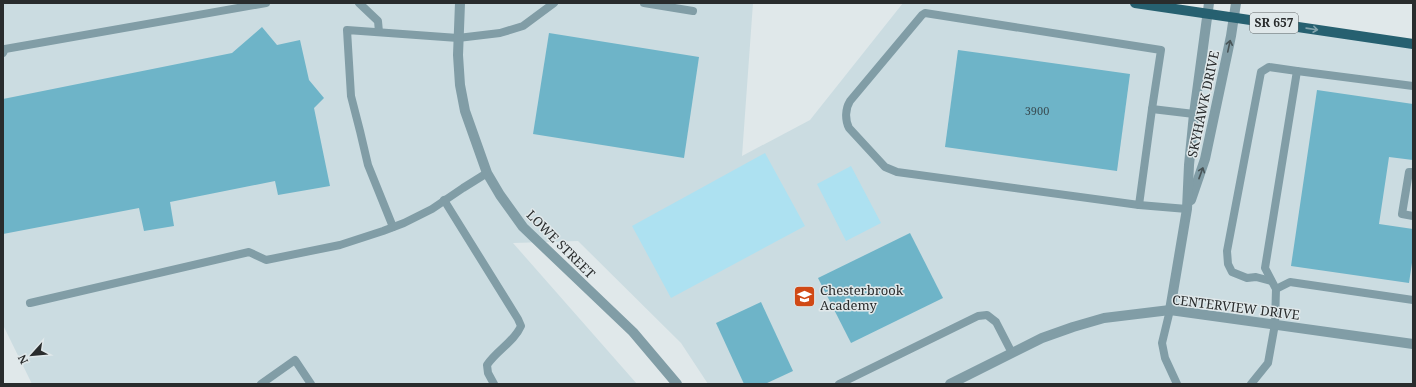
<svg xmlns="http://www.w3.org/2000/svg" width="1416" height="387" font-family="'Noto Serif',serif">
  <rect width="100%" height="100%" fill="#e0e8ea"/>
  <!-- built -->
  <polygon fill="#cbdce1" points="3,3 753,3 742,156 810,120 903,3 1141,3 1413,41 1413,384 708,384 681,343 578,241 513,243 637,384 32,384 3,325"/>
  <!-- green -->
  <g fill="#ade1f1">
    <polygon points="765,153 805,226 671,298 632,226"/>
    <polygon points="851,166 881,223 846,241 817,184"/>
  </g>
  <!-- building -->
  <g fill="#6eb4c8">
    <polygon points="262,27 277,45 300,40 309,80 324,98 314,108 330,186 278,195 275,181 170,202 174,226 144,231 139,208 3,234 3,99 232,53"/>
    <polygon points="549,33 699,57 684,158 533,134"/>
    <polygon points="958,50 1130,74 1117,171 945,147"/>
    <polygon points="1317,90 1413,104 1413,160 1389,157 1379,224 1413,229 1413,256 1409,283 1291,266"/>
    <polygon points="910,233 943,298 851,343 818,278"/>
    <polygon points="761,302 793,371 765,384 744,384 716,323"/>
  </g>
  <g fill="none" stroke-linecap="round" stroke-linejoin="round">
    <!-- service -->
    <g stroke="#819da6" stroke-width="8">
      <polyline points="359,3 378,21 379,32"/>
      <polyline points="644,3 693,11"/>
      <polyline points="3,53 5,49 266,3"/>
      <path d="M1152,109L1161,50L925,13L922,15L850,101C845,109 845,120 849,128L885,167L897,172L1139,205L1187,209"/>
      <polyline points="1413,172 1409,172 1402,214 1413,216"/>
      <path d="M444,200L518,319L521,326C514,342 497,350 487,365L488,373L494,384"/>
      <polyline points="1139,205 1152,109 1194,114"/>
      <polyline points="393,227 368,165 360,131 351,96 347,30 458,38 500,33 523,26 554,3"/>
      <polyline points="1271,281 1256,277 1247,278 1232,272 1228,264 1227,251 1261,72 1269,67 1297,71"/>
      <polyline points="1276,289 1290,282 1413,300"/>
      <polyline points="30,303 249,252 266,260 340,245 383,231 404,223 432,209 463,188 487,173"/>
      <polyline points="1170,310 1162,343 1165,358 1177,384"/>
      <polyline points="261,384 295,360 311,384"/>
      <polyline points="839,384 978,316 987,315 996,322 1012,353"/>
      <polyline points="1251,384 1268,363 1275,324 1276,289 1265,268 1297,71 1413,86"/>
    </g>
    <!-- tertiary -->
    <g stroke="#819da6" stroke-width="10">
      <polyline points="460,3 458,55 460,85 465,111 487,173 500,195 523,227 633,332 677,384"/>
      <polyline points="1191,200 1205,159 1231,36 1236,3"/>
      <polyline points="1170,310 1187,209 1189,165 1194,114 1209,3"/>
      <polyline points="950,384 1042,338 1073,327 1104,318 1170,310 1413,344"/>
    </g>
    <!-- primary -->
    <polyline stroke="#266070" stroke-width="10" points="1135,3 1413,44"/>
  </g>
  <!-- one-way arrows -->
  <defs><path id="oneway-shaft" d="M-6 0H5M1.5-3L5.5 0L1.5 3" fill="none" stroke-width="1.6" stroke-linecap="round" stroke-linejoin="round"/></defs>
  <use stroke="#83a4ad" href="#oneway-shaft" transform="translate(1312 29) rotate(8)"/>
  <g stroke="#485457">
    <use href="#oneway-shaft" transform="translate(1229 46) rotate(-78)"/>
    <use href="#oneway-shaft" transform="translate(1201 173) rotate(-70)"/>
  </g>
  <!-- icons -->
  <defs>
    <symbol id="school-square" viewBox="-11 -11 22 22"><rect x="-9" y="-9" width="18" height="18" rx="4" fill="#d04915" stroke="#e0e8ea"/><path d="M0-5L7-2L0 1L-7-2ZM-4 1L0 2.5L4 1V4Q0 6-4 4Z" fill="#fff"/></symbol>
  </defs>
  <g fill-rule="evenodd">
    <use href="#school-square" x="792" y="284" width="25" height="25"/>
  </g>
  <g text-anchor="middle" stroke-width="3" stroke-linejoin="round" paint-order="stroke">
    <!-- number labels -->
    <g font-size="11" fill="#3a4e54">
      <text x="1037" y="115">3900</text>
    </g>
    <!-- shield labels -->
    <rect fill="#e0e8ea" stroke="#606466" stroke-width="1" x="1250" y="13" width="48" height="20" rx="3"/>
    <g font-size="12" font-weight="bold" fill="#292c2d">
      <text x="1274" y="27">SR 657</text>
    </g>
    <!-- street labels -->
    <g font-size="13" fill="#292c2d" stroke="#e0e8ea">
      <text transform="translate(1203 104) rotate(-78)" y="5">SKYHAWK DRIVE</text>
      <text transform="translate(561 244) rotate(45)" y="5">LOWE STREET</text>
      <text transform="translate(1236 307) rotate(7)" y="5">CENTERVIEW DRIVE</text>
    </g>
    <!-- poi labels -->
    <g font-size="13" fill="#292c2d" stroke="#e0e8ea" text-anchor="start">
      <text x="820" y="295">Chesterbrook<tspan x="820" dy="15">Academy</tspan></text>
    </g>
  </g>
  <!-- border -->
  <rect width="1416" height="387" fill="none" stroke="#292c2d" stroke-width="8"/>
  <!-- north arrow -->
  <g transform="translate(32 355) rotate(243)" stroke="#e0e8ea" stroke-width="3" paint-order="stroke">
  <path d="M0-3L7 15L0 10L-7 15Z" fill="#292c2d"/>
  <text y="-6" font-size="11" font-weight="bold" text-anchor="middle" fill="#292c2d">N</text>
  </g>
</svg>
